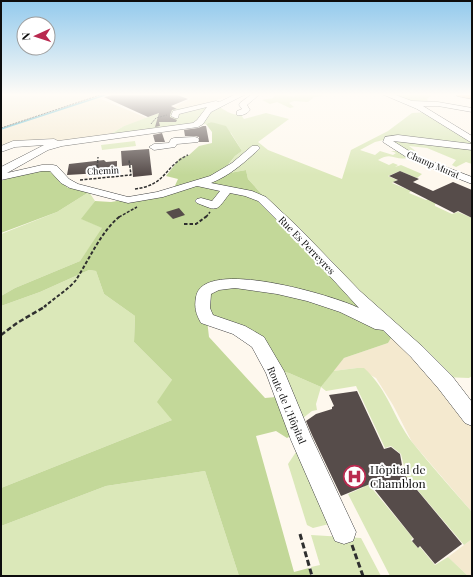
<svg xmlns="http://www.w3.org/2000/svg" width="473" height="577" font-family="'Playfair Display',serif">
  <rect width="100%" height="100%" fill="#fef8ee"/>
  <!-- farmland -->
  <g fill="#f4e9cf">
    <polygon points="1,94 103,94 96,97 147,118 124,126 109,135 1,148"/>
    <polygon points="176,94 236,94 197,106 170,109 190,99"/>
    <polygon points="394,333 472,419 472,512 412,442 393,405 376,378 357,368 333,371 344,358 388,343"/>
    <polygon points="472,539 472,576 468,576 448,557"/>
  </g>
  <!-- green -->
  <g fill="#dbe8b9">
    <polygon points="275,94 283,94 294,97 296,94 320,94 323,96 314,97 308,102 294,101 289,103 294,107 290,108 277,102 270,104 262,100 273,98"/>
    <polygon points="386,94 433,94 427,99 429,103 412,103"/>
    <path d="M217,105C224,110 231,115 241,115L244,119L266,113L289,119L258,142L268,150L342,179L351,150L388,131L412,113L428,112L472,140V164L466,162L456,167L452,165L456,160L427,148L409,146L417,152L406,154L388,139L375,142L360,150L375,155L380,151L393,155L396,153L391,151H398L407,158C395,161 392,151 378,160L389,165L393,163L398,165L395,167L401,165L422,174L417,178L400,171L388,176L397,180L392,183L411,191L409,193L426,200L439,194L447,197L435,204V206L452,214L458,212L472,218V376L469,378L443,377L294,230L248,179L246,170L224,174L223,172L235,156L242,151L231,133L211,122L206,124L109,135L124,126L170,109Z"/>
    <polygon points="135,141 136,146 102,150 101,145"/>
    <polygon points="89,192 95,201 82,219 103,228 80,261 15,288 1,296 1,234 57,212"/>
    <polygon points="89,270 96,271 104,294 135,316 134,342 172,380 172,420 1,488 1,306 40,292"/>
    <path d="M357,368H364C389,391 393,417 412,442C431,466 452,489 472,512V539L464,545L399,468L404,466L401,454L391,446L385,448L356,386L326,391L321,387L316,404L317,410L312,411L303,418L275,370L289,373L321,387L333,371Z"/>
    <polygon points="303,446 337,522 313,528 307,525 288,464 296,452"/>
    <polygon points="205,471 239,576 1,576 1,526 106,486"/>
    <polygon points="363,480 365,480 413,538 411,540 418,548 420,547 435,565 448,557 468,576 390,576 348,494 364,487"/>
    <polygon points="311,535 361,538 381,576 313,576 311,567 320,565"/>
  </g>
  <!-- forest -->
  <g fill="#c3d899">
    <polygon points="211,122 226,126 242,151 235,156 223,171 224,174 246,170 248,179 294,230 394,333 388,343 344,358 321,387 289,373 275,370 259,341 207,320 209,337 265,398 276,397 292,435 287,438 276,431 256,436 294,572 309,568 311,576 239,576 205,471 106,486 1,526 1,488 172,420 157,402 172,380 134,342 135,316 104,294 96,271 89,270 40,292 1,306 1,296 15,288 80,261 102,228 81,219 95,201 111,202 172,192 178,179 166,176 180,158 189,155 199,146 212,143 212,132 206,124"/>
    <polygon points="47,169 68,188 73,187 89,192 57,212 1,233 1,181 19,174"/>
  </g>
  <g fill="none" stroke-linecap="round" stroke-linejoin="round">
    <!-- stream -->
    <polyline stroke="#3eafc9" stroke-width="1.5" points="1,129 105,95"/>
  </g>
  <!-- building -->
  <g fill="#564c4a">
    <polygon points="117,94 175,94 188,99 171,106 177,109 172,110 170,115 170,117 177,120 176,122 159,122 160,126 155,127 159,113 148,117 104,97"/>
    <polygon points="203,126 206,126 209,142 199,142 199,137 195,136 185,136 184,130 198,128"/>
    <polygon points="162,133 165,142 155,142 153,135"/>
    <polygon points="149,149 152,175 133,177 132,165 122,166 121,151"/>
    <polygon points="104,160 106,162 117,161 117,172 67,175 69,164"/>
    <polygon points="400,171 419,179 413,182 433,191 453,182 472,190 472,218 458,211 454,213 393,182 398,180 389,176"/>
    <polygon points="179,208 185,215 173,219 166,212"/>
    <polygon points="357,391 384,449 391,447 400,454 402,465 398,467 462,544 435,564 420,546 418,548 412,541 414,539 370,484 341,496 312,435 306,421 316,414 332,409 332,407 334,406 329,395"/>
  </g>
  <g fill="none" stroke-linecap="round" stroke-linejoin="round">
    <defs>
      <g id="minor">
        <path d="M236,94H246L211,112L203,124L198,127L62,146L48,150L7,173L42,165H53L57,166L69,179L78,184L128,197L157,192L210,176L232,163L252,146H258L260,148L258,150C244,163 229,176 211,183L252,191L266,197L299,228L360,291L423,347L452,376L472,402V426L465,423L438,388L411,357L383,330L375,329L340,312L307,301L277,294L235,288L219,290L211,294L210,308L213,315L245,326L264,337L284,371L311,436L356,532L353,541L344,544L335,541L291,440L266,373L252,347L233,334L201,323C196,314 194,308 196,297C202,256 335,296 359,308L291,234L258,201L245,196L230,193C216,211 219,212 197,203L195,201L197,199L201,198L212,201L220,191L197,186L163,197L128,203L70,188L61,183L50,171H42L1,180V167L44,145L15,147L1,152V146L13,141L54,139L58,141L193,123L197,120L207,107L179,114L178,118H175L171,116L173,111L216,101L219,102Z"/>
        <path d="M252,94H260L247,105L250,110C247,114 242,116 237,115V111L242,109L239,105L240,103Z"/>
        <polygon points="382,94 393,94 412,101 438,102 472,108 472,112 438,106 423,106 472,136 472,143 417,109"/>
        <polygon points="398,135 472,144 472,150 393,141 417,156 472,177 472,184 411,160 383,142 385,137"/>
        <polygon points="195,137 198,138 199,140 198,142 177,144 175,147 154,150 149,147 154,144 169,143 171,139 174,138"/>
      </g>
      <polygon id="major" points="456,94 472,94 472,99 457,96"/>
    </defs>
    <!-- minor casing -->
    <use href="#minor" stroke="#404040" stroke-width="1"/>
    <!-- major casing -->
    <use href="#major" stroke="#1e1e1e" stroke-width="1"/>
    <!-- path-far4 -->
    <g stroke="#2f2f2f" stroke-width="1" stroke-dasharray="2 1" stroke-linecap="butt">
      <polyline points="151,124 156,118 167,115"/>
      <polyline points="1,128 103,94"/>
    </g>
    <!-- path-far3 -->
    <g stroke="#2f2f2f" stroke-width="1.5" stroke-dasharray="3 1.5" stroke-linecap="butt">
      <polyline points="97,172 98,157"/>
      <polyline points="80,180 131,175 129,160"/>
      <path d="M135,189C167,185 163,167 188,155"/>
      <polyline points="119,217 137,207"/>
      <polyline points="206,217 210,212"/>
    </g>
    <!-- path-far2 -->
    <g stroke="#2f2f2f" stroke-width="2" stroke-dasharray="3.5 2" stroke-linecap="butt">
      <polyline points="184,224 196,224 207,216"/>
      <path d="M44,307C53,299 69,289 76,280C90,258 100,233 120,216"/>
    </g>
    <!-- path-far1 -->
    <polyline stroke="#2f2f2f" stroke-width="2.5" stroke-dasharray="5 2.5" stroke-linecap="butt" points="1,335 17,323 46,306"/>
    <!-- path -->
    <g stroke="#2f2f2f" stroke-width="3" stroke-dasharray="6 3" stroke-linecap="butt">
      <polyline points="300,534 312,576"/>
      <polyline points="352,545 363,576"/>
    </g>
    <!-- minor -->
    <use href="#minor" fill="#fff" fill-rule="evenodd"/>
    <!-- major -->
    <use href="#major" fill="#f4b468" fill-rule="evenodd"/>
  </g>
  <!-- sky -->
  <linearGradient id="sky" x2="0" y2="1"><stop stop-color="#93caed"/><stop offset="0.54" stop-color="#fffcf7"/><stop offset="1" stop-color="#fffcf7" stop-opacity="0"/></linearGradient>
  <rect width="473" height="175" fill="url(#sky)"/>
  <!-- icons -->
  <defs>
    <symbol id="hospital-ring" viewBox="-11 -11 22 22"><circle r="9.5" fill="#fff" stroke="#b9294f" stroke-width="1.5"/><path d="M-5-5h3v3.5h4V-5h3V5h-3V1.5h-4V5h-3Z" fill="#b9294f"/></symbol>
  </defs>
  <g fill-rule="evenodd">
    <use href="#hospital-ring" x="342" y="464" width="25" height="25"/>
  </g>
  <g text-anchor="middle" stroke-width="4" stroke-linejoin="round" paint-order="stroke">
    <!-- far-street labels -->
    <g font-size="9" fill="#0d0d0d" stroke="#fff">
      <text transform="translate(433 165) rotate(23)" y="3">Champ Murat</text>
      <text transform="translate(103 171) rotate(-3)" y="3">Chemin</text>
    </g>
    <!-- street labels -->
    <g font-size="10" fill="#0d0d0d" stroke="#fff">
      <text transform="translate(307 245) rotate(46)" y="4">Rue Es Perreyres</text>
      <text transform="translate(287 405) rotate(67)" y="4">Route de L'Hôpital</text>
    </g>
    <!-- near-poi labels -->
    <g font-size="12" fill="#0d0d0d" stroke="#fff" text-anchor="start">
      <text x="370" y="474">Hôpital de<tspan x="370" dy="14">Chamblon</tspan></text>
    </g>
  </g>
  <!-- border -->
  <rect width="473" height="577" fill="none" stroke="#0d0d0d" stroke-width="4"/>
  <!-- north arrow -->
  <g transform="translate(36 36) rotate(267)"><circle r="19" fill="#ffffff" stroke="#9e9e9e"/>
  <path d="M0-3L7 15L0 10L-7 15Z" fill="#b9294f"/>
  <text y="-6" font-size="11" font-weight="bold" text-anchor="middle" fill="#0d0d0d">N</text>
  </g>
</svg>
